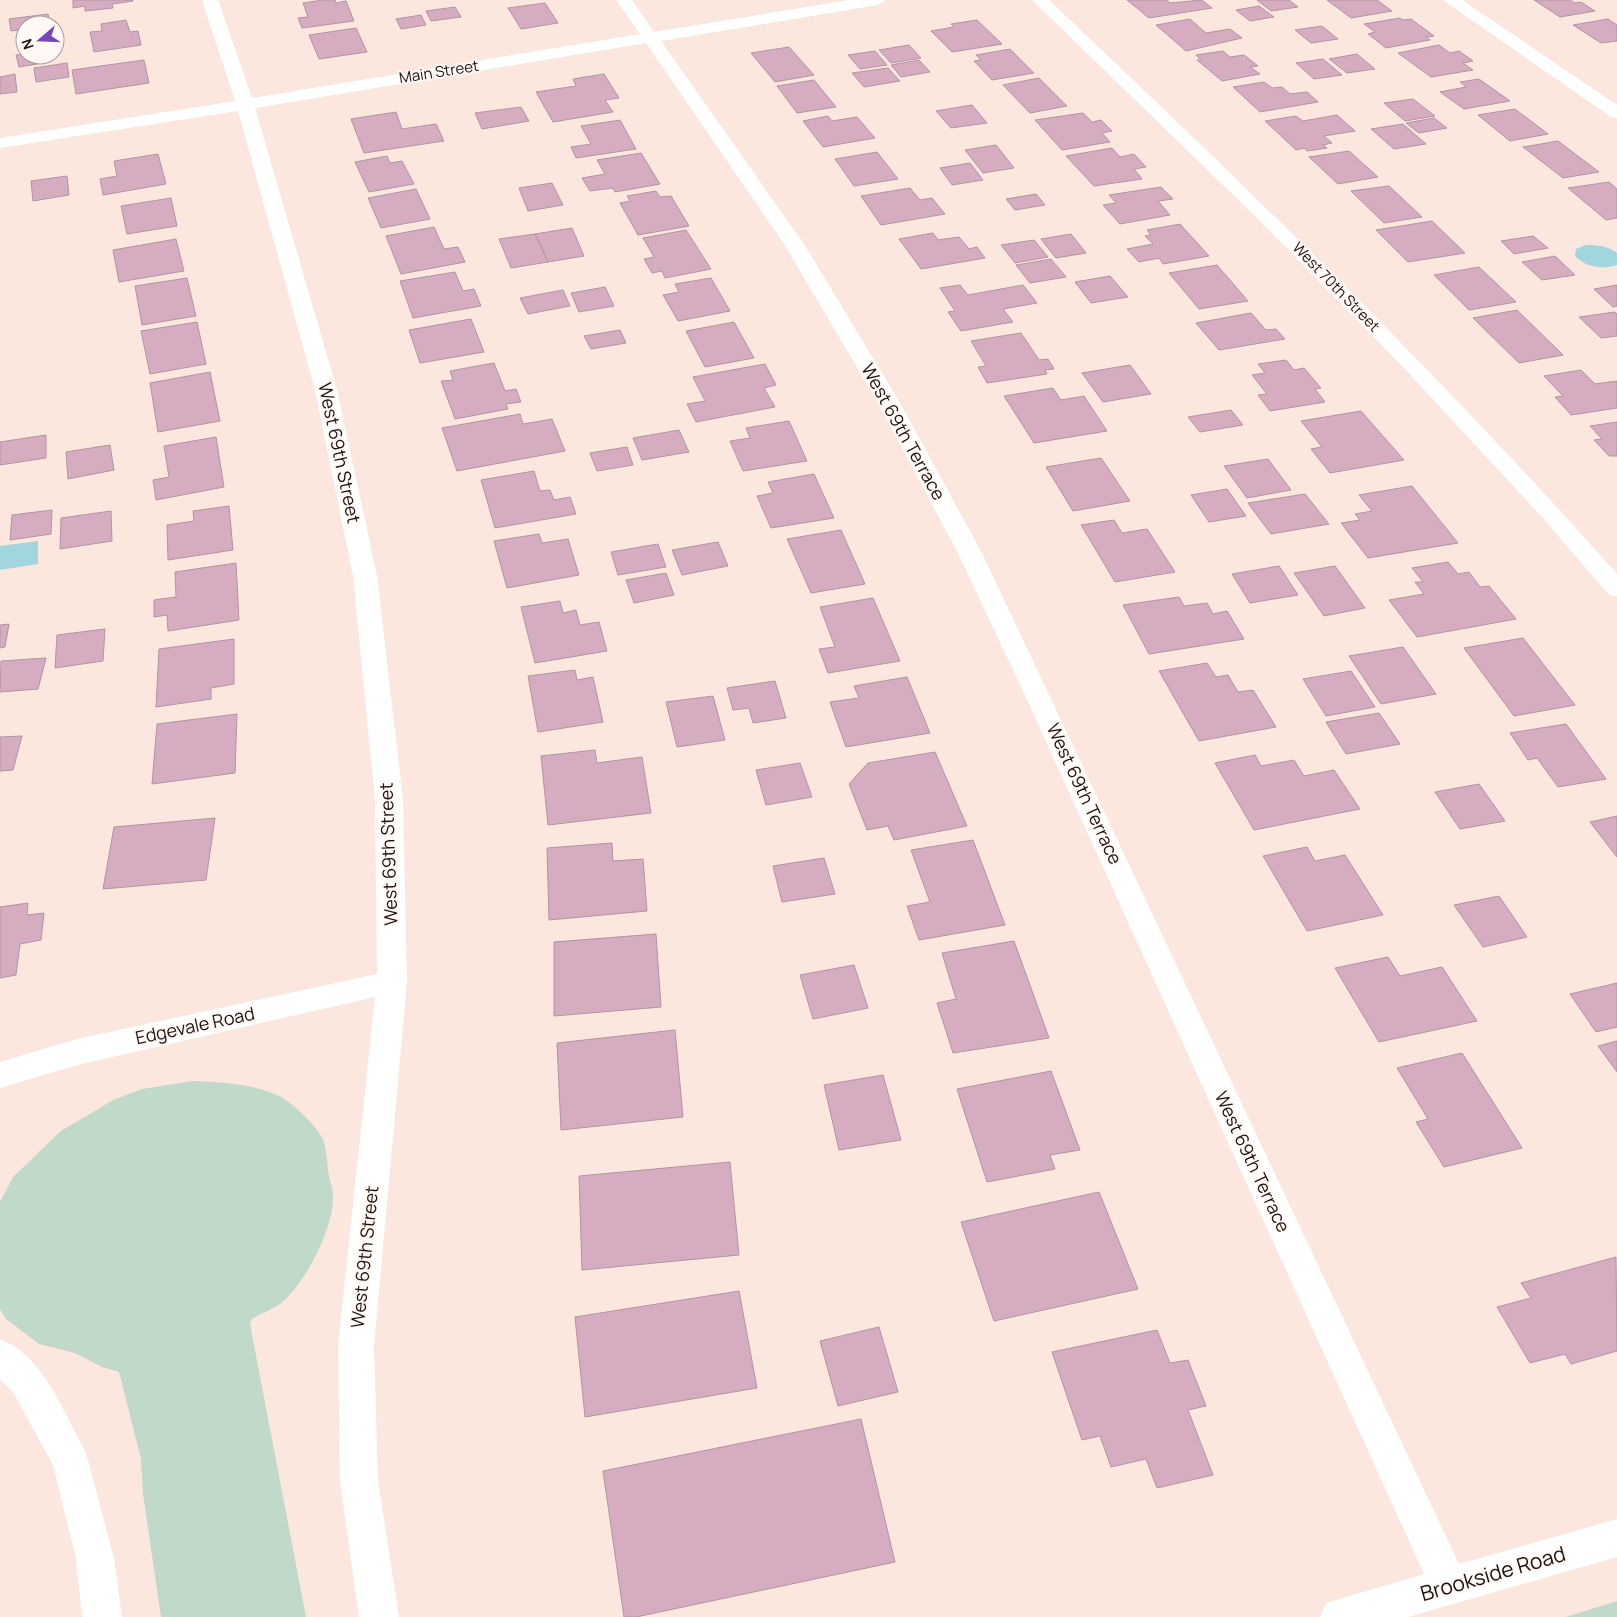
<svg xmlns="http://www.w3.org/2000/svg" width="1617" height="1617" font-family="Manrope,sans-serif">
  <rect width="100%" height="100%" fill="#fce7df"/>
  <!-- green -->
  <g fill="#c1d9c9">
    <path d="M193,1081C218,1082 256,1084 279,1096C295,1105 317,1125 324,1142C327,1153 327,1165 329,1176C330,1182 333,1188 333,1195C334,1228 308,1277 285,1300C276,1308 262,1313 252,1319L250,1324L306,1617H161L143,1494L141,1459L119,1372L102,1367L75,1353L39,1344L6,1319L0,1309V1202L13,1177L61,1131L113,1100L142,1089Z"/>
    <polygon points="1617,1601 1617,1617 1566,1617"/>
  </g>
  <!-- water -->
  <g fill="#a2d6de">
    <path d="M1586,245C1598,245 1608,246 1617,253V265C1603,270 1585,267 1575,256L1576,249Z"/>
    <polygon points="38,541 38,564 0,570 0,546"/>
  </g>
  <!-- building -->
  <g fill="#d5acc0" stroke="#b294a3">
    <polygon points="73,0 132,0 133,1 112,4 113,8 85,11 85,6 73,8"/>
    <polygon points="323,0 335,0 336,3 346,1 354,21 302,28 298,18 308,17 303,3"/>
    <polygon points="1127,0 1167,0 1170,3 1202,0 1212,8 1149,18"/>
    <polygon points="1257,0 1289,0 1298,7 1271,11"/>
    <polygon points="1327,0 1377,0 1392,11 1351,18"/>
    <polygon points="1534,0 1570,0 1575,3 1581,2 1595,11 1560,17"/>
    <polygon points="545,3 558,23 521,29 508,8"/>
    <polygon points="1259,6 1274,17 1250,21 1236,10"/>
    <polygon points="455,7 461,17 431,21 426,11"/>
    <polygon points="48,14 50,25 25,25 25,29 11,31 9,19"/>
    <polygon points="421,15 426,25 401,29 396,19"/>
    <polygon points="1400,18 1403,20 1411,19 1434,36 1426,37 1430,40 1386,48 1368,34 1375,32 1364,24"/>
    <polygon points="1190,19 1206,33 1230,29 1242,38 1186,51 1156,25"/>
    <polygon points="1608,19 1617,25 1617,41 1601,43 1573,25"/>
    <polygon points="126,20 130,32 138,31 141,45 94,52 90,32 102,31 101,24"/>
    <polygon points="977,20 1002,44 952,52 931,31 954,27 951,24"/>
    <polygon points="1322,26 1338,39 1311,43 1295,30"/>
    <polygon points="356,28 367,52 319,59 309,35"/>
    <polygon points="909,45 921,58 891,63 879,50"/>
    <polygon points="1439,45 1450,53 1459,51 1473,61 1463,63 1473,70 1431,77 1398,53"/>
    <polygon points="789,47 814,75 775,82 751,53"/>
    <polygon points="1010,49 1034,73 992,80 974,61 981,60 976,55"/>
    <polygon points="875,51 887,65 860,69 848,55"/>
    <polygon points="1223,51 1230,57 1244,55 1258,66 1250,67 1260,74 1222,81 1197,60 1201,60 1196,55"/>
    <polygon points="25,54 48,55 49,62 19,67 16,55"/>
    <polygon points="1357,54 1375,69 1347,73 1329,59"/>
    <polygon points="1323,59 1342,75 1314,79 1296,63"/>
    <polygon points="144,60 149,83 76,94 72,70"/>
    <polygon points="919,60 930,72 901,77 891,65"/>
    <polygon points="67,63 69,77 36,82 34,68"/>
    <polygon points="888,68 900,81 864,87 852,73"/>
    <polygon points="15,74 17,92 0,94 0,77"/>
    <polygon points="604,74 619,98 605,100 613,112 553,122 536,92 576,86 573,79"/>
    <polygon points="1039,78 1067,106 1030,113 1003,85"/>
    <polygon points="1479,79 1510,101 1464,109 1440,92 1466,87 1460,82"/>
    <polygon points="814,80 836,107 797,113 777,86"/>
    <polygon points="1264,82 1272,88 1282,87 1290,94 1307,92 1318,102 1260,112 1233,87"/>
    <polygon points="1413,99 1435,116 1405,121 1384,103"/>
    <polygon points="972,105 987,123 951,128 936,111"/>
    <polygon points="521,107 529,121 482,129 475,113"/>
    <polygon points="1515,109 1548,134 1510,141 1478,115"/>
    <polygon points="396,112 402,129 436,124 444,141 364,153 351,119"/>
    <polygon points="1083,113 1092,122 1101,120 1112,131 1102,133 1110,142 1062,150 1035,120"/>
    <polygon points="1337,115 1355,131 1324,136 1332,143 1323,145 1327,148 1307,151 1304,148 1296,150 1265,121 1296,116 1303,121"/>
    <polygon points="828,116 832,121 857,117 875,138 823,147 803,121"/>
    <polygon points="1434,118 1447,128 1419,133 1406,123"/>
    <polygon points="620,120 636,149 576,158 571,147 591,144 581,126"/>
    <polygon points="1403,124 1426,144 1394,149 1371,129"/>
    <polygon points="1558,141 1599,172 1563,178 1523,147"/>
    <polygon points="996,145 1014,168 983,173 965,150"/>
    <polygon points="1112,148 1120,157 1134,154 1146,167 1134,169 1142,179 1094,186 1066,156"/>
    <polygon points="1349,151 1378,177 1338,184 1309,157"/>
    <polygon points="877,152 898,179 854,186 835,159"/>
    <polygon points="641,153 660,184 615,192 613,188 590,191 582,178 605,174 597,160"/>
    <polygon points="158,154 166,184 103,195 100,179 117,176 114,161"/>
    <polygon points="387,156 390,163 402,161 414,184 369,192 355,162"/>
    <polygon points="970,163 983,180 952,185 940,168"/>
    <polygon points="67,176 69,195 33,201 31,181"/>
    <polygon points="1609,182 1617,189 1617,218 1606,220 1568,188"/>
    <polygon points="552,183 563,205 528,211 519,188"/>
    <polygon points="1389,186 1422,217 1384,223 1351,191"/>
    <polygon points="1161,187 1173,199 1158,201 1170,215 1120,224 1103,205 1116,203 1109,195"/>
    <polygon points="910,188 920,200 932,198 945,214 881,225 861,196"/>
    <polygon points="416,189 430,219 381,228 368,198"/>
    <polygon points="656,191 660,197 671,196 689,226 638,235 620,203 630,201 627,196"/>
    <polygon points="1036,194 1045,205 1015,210 1006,199"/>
    <polygon points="171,198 177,226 127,234 121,206"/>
    <polygon points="1432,221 1465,253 1408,262 1376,230"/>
    <polygon points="1180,224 1209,256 1163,264 1159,258 1139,262 1127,249 1153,244 1145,236 1151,235 1147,230"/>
    <polygon points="434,227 444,249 458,247 465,262 401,274 386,236"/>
    <polygon points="572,228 584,256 548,262 535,234"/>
    <polygon points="686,230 711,269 665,278 662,271 652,273 644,259 654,257 643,238"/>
    <polygon points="933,233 938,240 959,237 969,249 977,247 985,258 921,269 899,239"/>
    <polygon points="535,234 548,262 511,268 499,239"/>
    <polygon points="1071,234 1086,253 1056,258 1041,239"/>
    <polygon points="1533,236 1548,248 1514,254 1501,241"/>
    <polygon points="176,239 184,271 119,282 113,250"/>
    <polygon points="1034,240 1048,257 1015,263 1001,245"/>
    <polygon points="1555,256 1575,275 1542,280 1522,262"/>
    <polygon points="1051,259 1066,277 1030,283 1016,265"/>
    <polygon points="1217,265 1248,301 1199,309 1169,273"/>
    <polygon points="1479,267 1516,302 1469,310 1434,275"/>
    <polygon points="455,272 463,291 474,289 481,306 413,318 400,281"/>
    <polygon points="1110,276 1128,297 1091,303 1075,282"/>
    <polygon points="187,278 196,316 142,325 135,286"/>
    <polygon points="711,278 730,311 678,321 663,295 679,292 675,284"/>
    <polygon points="960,285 968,295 1023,285 1037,303 1003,309 1013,322 961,331 948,312 955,311 940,288"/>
    <polygon points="1617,285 1617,306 1613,307 1594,289"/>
    <polygon points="605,287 614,306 579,312 571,293"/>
    <polygon points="563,290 570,306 528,314 520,298"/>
    <polygon points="1517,310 1563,355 1519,363 1473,318"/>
    <polygon points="1615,312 1617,314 1617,336 1601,338 1579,317"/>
    <polygon points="1251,313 1266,330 1276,329 1285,339 1219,350 1196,323"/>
    <polygon points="471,319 484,352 420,363 409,330"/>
    <polygon points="197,322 206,364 150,374 141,331"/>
    <polygon points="734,322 754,358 705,367 686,331"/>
    <polygon points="620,330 626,343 591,349 584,336"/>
    <polygon points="1021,333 1039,360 1048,359 1054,369 1045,370 1047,374 987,383 978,367 986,366 971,341"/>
    <polygon points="1286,360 1294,370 1304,368 1321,388 1315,389 1325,402 1270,411 1258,395 1267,394 1252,375 1265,373 1258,364"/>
    <polygon points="494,363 505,391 516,389 521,402 506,404 508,409 455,419 441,381 453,380 450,371"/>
    <polygon points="765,364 776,385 764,388 775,407 696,422 687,404 705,401 693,377"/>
    <polygon points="1130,365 1151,394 1103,402 1082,373"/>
    <polygon points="1581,370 1595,384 1617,381 1617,408 1571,415 1555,397 1563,396 1544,376"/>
    <polygon points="210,372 220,421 158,432 150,383"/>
    <polygon points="1053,388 1061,400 1084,396 1107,431 1034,443 1004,396"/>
    <polygon points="1231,410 1243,425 1200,432 1188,417"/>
    <polygon points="1361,411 1404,460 1330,473 1311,449 1322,447 1301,421"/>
    <polygon points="520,414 523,424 552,419 565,451 457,471 442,428"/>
    <polygon points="789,421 807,461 743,471 730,441 750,438 746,428"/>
    <polygon points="1617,422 1617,456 1609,456 1594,440 1602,439 1590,426"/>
    <polygon points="679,430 689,452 642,460 633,438"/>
    <polygon points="46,435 46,458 0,465 0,442"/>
    <polygon points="216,437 224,487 156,500 153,480 169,477 164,446"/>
    <polygon points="110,445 114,470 68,479 66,452"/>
    <polygon points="627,447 633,465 597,471 590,453"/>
    <polygon points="1101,458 1130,501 1073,511 1046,467"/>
    <polygon points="1268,459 1291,490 1247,498 1224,466"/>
    <polygon points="534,471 540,491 550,490 554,500 570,497 576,514 495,528 481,480"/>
    <polygon points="814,474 834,518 771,528 757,496 773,493 768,482"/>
    <polygon points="1412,486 1458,543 1368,558 1341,523 1360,520 1355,514 1372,511 1359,495"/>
    <polygon points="1227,489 1246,516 1209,522 1191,495"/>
    <polygon points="1305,494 1329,524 1271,534 1248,503"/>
    <polygon points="229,506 233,550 168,560 167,525 194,521 193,511"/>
    <polygon points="52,510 51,534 10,540 12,515"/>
    <polygon points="111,511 112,541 60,549 61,518"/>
    <polygon points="1114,520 1122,533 1147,529 1175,572 1115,582 1081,525"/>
    <polygon points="841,530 865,584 811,593 787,539"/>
    <polygon points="539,534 542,543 568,539 579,575 507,588 494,541"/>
    <polygon points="718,542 728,566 682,575 672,550"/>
    <polygon points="658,544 666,567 618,575 611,552"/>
    <polygon points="1448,562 1458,574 1469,572 1480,587 1489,586 1516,619 1417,637 1389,600 1424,594 1415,582 1423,582 1412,568"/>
    <polygon points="236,563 239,620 168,631 167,615 154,617 154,600 176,597 175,572"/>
    <polygon points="1279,566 1298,595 1250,603 1232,574"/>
    <polygon points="1335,566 1365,608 1324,616 1294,573"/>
    <polygon points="666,573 674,595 634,603 626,580"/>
    <polygon points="1179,597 1184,606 1207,603 1213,614 1227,611 1244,639 1149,654 1123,605"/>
    <polygon points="873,598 900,661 828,673 819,649 835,647 820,607"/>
    <polygon points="560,601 563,613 576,610 580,625 599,622 607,651 535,663 521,607"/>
    <polygon points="9,624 5,647 0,648 0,625"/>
    <polygon points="105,629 103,661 55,668 57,635"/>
    <polygon points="1523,638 1575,705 1514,716 1464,648"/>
    <polygon points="234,639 234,684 211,688 211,699 156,707 159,649"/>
    <polygon points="1403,647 1436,694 1381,704 1349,656"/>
    <polygon points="46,658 38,689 0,692 1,661"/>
    <polygon points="1207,663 1216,677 1228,675 1238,692 1253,690 1276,727 1199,741 1159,671"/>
    <polygon points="575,670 577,680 593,677 603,722 538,732 528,676"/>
    <polygon points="1351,671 1375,707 1326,716 1303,679"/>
    <polygon points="907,677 930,733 846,747 830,702 859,698 854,686"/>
    <polygon points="775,681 786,718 753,723 749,708 733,710 727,688"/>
    <polygon points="713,696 725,740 677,747 666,702"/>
    <polygon points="1379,713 1400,744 1346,754 1326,722"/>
    <polygon points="237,714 235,773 152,784 157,724"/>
    <polygon points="1566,724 1606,779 1558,787 1537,758 1528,760 1510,733"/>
    <polygon points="22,736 13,770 0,771 0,737"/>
    <polygon points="595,750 597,763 642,757 651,813 548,825 541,756"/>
    <polygon points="935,752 967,826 894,840 888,826 867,830 849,784 868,763"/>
    <polygon points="1255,755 1261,766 1294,760 1304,776 1334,770 1360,809 1254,830 1215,763"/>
    <polygon points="800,763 812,797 766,805 756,770"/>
    <polygon points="1479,784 1505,821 1460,829 1435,792"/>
    <polygon points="1617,816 1617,857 1590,822"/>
    <polygon points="215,818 206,880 103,889 114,827"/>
    <polygon points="973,840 1005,925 919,940 907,906 930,902 911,850"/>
    <polygon points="612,843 613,861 643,859 647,911 549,920 547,848"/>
    <polygon points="1307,847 1315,861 1345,855 1383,915 1307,931 1263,856"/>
    <polygon points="824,858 835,894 782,902 773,866"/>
    <polygon points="1499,896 1527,937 1483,947 1454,905"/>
    <polygon points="28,903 27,915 44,913 41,940 20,944 16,975 0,978 0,907"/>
    <polygon points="656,934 661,1007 554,1016 554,942"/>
    <polygon points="1014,941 1049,1038 953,1053 937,1003 956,999 942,953"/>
    <polygon points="1388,957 1400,976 1442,967 1477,1021 1379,1042 1335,968"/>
    <polygon points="854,965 868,1008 813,1019 800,975"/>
    <polygon points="1617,983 1617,1027 1596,1032 1570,994"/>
    <polygon points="675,1030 683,1117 561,1130 557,1043"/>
    <polygon points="1617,1041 1617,1072 1598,1046"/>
    <polygon points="1462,1053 1522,1148 1444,1167 1416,1122 1428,1119 1397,1068"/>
    <polygon points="1051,1071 1080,1150 1050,1155 1055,1169 987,1182 957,1089"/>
    <polygon points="883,1075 901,1140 839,1150 824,1085"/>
    <polygon points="730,1162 739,1255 582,1270 579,1176"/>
    <polygon points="1099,1192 1138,1289 994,1321 961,1222"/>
    <polygon points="1616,1257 1617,1351 1571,1364 1565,1354 1530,1363 1497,1307 1531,1298 1521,1283"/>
    <polygon points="739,1291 757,1388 585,1417 575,1317"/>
    <polygon points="879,1327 898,1392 838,1406 820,1341"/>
    <polygon points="1157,1330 1170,1363 1188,1360 1206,1406 1188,1410 1213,1475 1157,1488 1146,1459 1111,1467 1100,1436 1082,1440 1052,1352"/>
    <polygon points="861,1419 895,1562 636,1617 624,1617 603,1471"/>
  </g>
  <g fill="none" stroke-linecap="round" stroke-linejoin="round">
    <!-- minor -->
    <g fill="#fff" fill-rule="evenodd">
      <polygon points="202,0 218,0 252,98 640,34 616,0 632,0 654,32 849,0 886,0 878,5 661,41 804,244 899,401 982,553 1459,1564 1617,1519 1617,1557 1408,1617 1320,1617 1326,1603 1424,1574 1024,693 958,553 877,401 784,244 646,43 255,108 337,390 377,576 403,800 407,982 374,1346 378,1481 399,1617 359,1617 340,1481 338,1346 375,997 77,1065 0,1088 0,1062 77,1039 377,974 375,800 353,576 315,390 238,111 0,148 0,138 235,101"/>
      <path d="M1032,0H1049C1245,185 1438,372 1617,574V597L1608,594L1541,516L1401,365L1257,218Z"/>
      <polygon points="1443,0 1462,0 1617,105 1617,118 1611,117"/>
      <path d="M0,1339C43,1355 62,1410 83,1447L88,1460L114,1559L122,1617H82L76,1559L53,1465L13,1392L0,1379Z"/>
    </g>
  </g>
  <g text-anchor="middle" stroke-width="4" stroke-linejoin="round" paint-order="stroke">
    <!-- far-street labels -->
    <g font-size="15" fill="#1e130f" stroke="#fff8f5">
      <text transform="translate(439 72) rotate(-9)" y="5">Main Street</text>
      <text transform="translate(1336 287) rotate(46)" y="5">West 70th Street</text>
    </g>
    <!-- street labels -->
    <g font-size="18" fill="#1e130f" stroke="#fff8f5">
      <text transform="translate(903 432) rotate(61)" y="6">West 69th Terrace</text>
      <text transform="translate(339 453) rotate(78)" y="6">West 69th Street</text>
      <text transform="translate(1084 794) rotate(65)" y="6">West 69th Terrace</text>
      <text transform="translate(389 854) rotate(-92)" y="6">West 69th Street</text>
      <text transform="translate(195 1026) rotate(-12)" y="6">Edgevale Road</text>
      <text transform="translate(1252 1162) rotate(65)" y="6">West 69th Terrace</text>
      <text transform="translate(365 1257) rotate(-84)" y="6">West 69th Street</text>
    </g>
    <!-- near-street labels -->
    <g font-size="21" fill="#1e130f" stroke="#fff8f5">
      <text transform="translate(1493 1574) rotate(-16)" y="7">Brookside Road</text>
    </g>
  </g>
  <!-- north arrow -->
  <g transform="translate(40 40) rotate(251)"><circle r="24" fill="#fff8f5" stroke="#a59c99"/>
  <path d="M0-4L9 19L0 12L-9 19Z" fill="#7943ba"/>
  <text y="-8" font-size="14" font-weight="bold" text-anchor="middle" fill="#1e130f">N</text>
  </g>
</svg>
